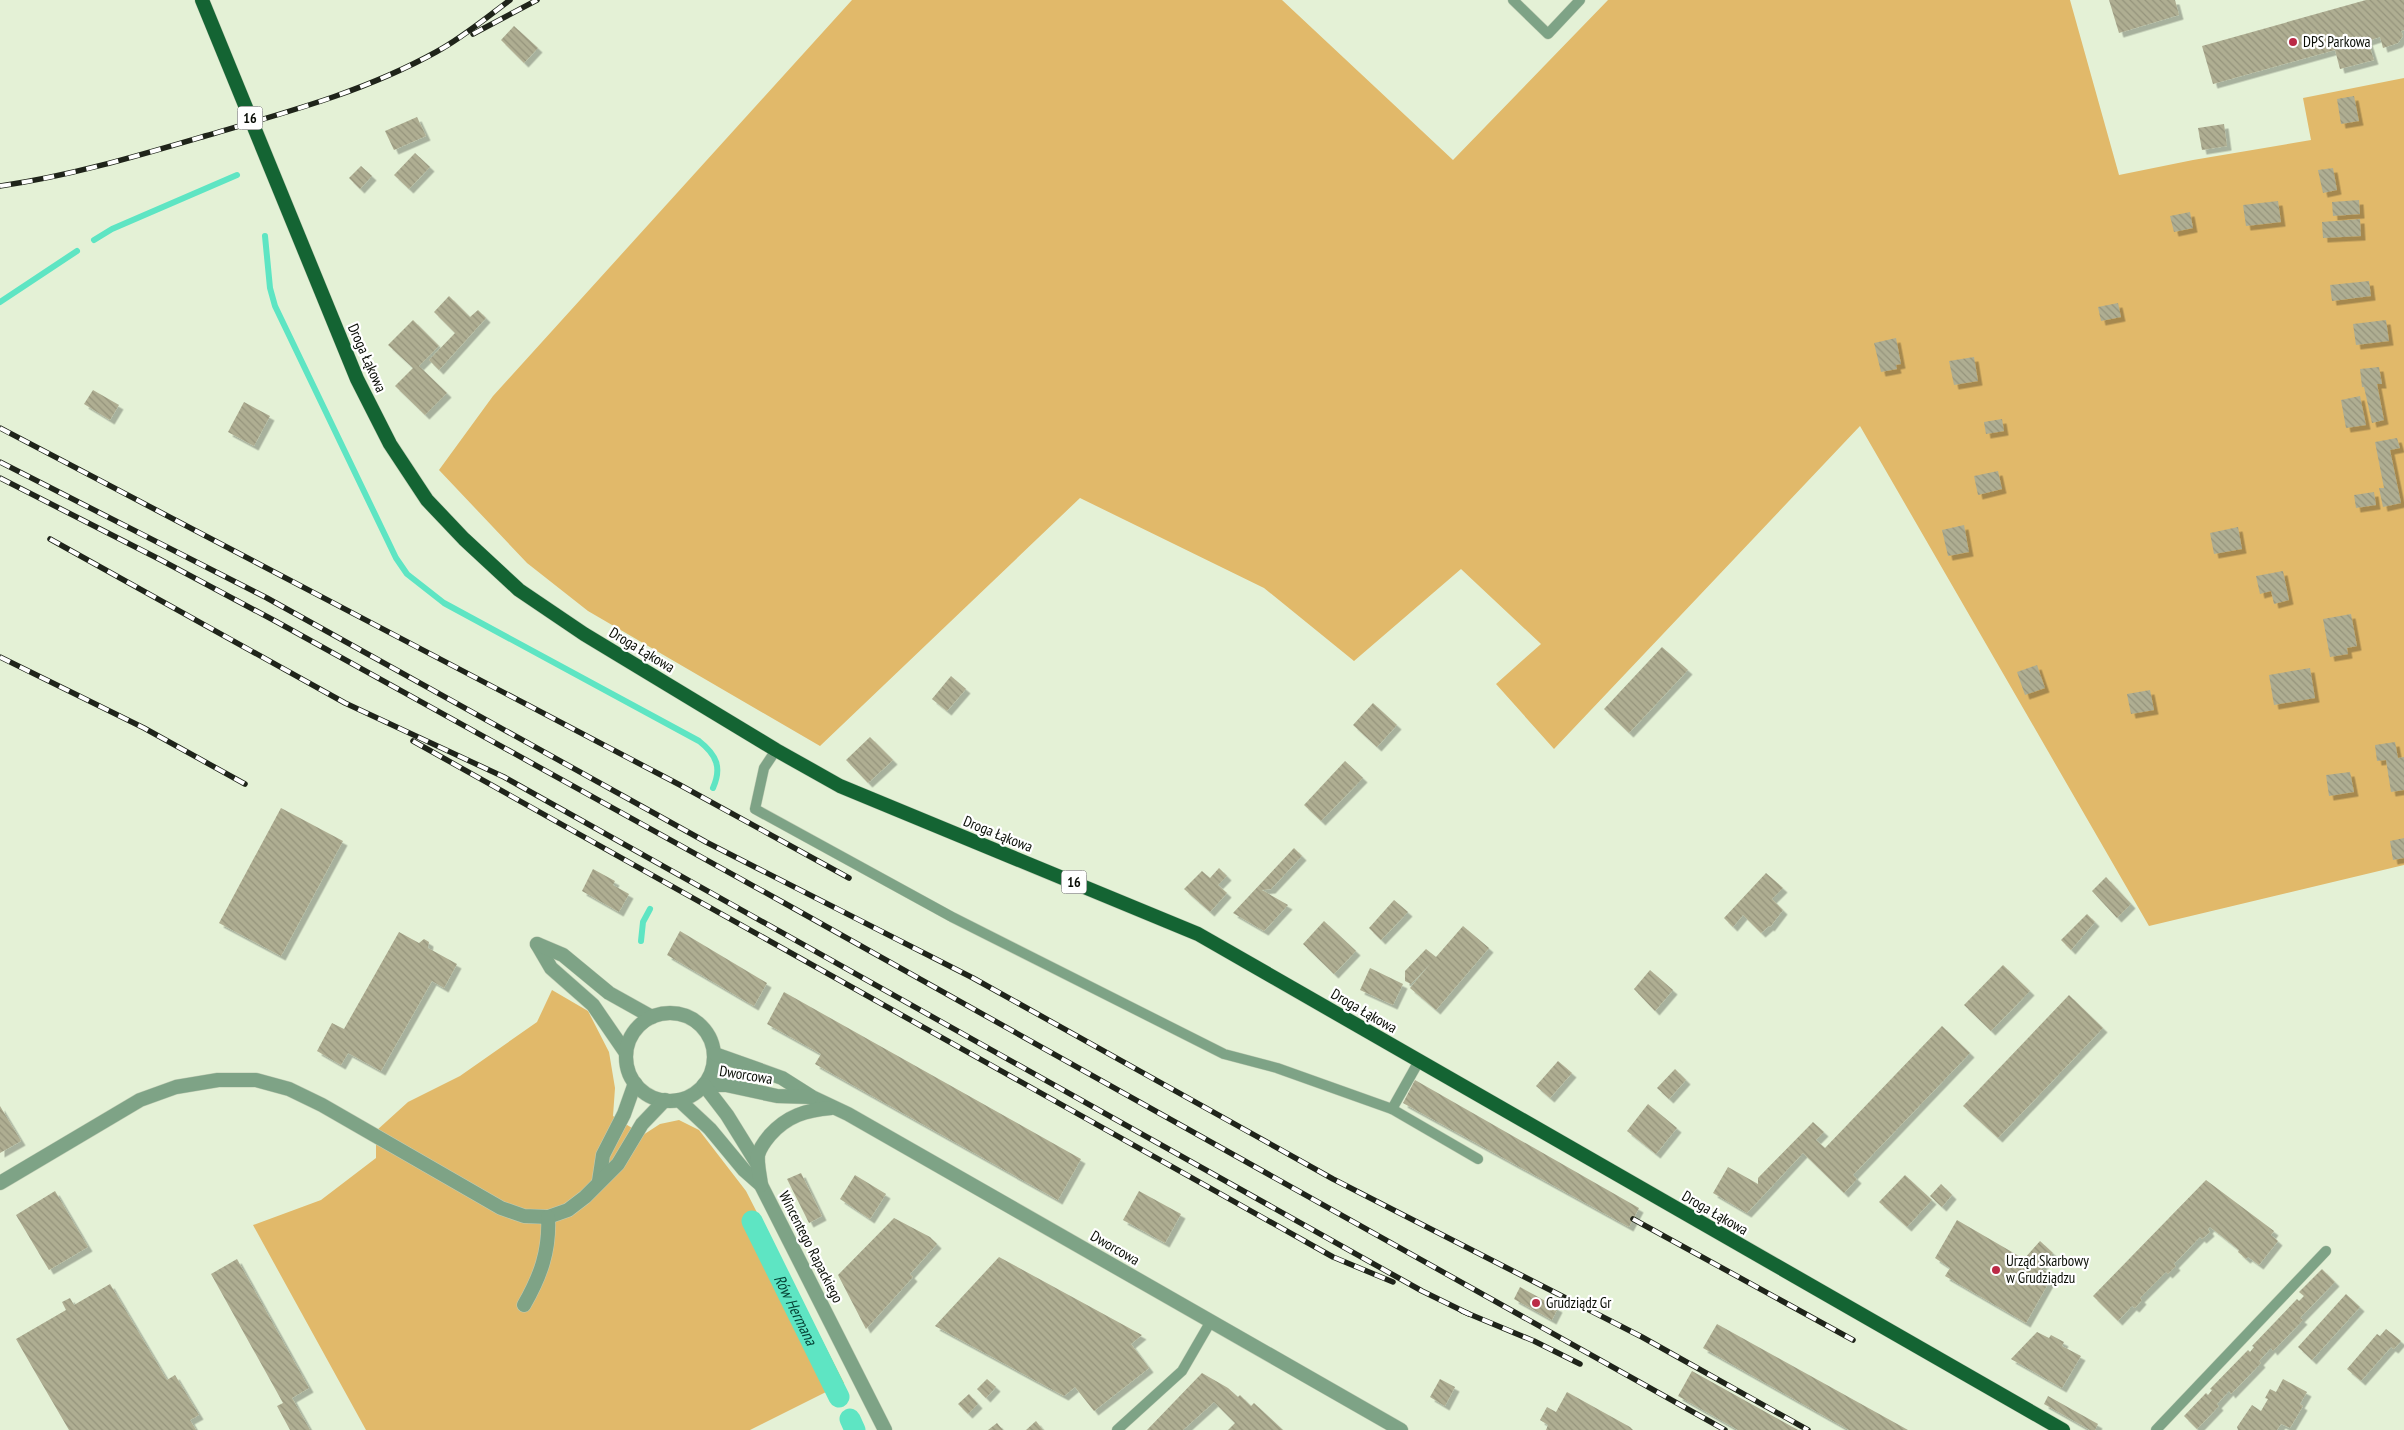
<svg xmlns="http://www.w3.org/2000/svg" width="2404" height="1430" font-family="'PT Sans Narrow',sans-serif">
  <defs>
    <pattern id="building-back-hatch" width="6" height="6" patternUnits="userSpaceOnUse" patternTransform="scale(1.25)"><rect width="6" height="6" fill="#afae92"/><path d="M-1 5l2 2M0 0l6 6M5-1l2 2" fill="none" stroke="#95947c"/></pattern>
    <filter id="shadow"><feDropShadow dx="4.5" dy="4.5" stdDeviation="0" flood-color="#0004"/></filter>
  </defs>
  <rect width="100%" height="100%" fill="#e4f1d6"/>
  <!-- green -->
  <g fill="#e1b96a">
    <polygon points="852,0 1282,0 1453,160 1608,0 2070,0 2119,175 2193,160 2311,140 2303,98 2404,78 2404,865 2149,926 1860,426 1554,749 1496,684 1541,644 1461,569 1354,661 1264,588 1080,498 820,746 588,611 527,563 439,470 493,396"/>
    <polygon points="552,990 588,1011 609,1052 615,1088 613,1116 643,1135 660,1124 679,1120 699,1130 746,1191 844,1383 750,1430 366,1430 253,1225 321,1200 376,1158 376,1131 408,1102 460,1076 537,1022"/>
  </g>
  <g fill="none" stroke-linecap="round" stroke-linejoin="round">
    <!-- stream -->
    <g stroke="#5ee5c3" stroke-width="6">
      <path d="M265,236L270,288L275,306L396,558L407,574L444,603L699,741C717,755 722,768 713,788"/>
      <polyline points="94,240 112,229 237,175"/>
      <polyline points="0,302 77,251"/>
      <polyline points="641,941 643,922 650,909"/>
    </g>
    <!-- canal -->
    <g stroke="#5ee5c3" stroke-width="21">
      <path id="s1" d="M752,1221L839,1397"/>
      <polyline points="850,1419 855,1430"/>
    </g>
  </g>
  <!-- building -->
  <g fill="url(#building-back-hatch)" filter="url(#shadow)">
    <polygon points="2109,0 2175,0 2179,15 2119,33"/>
    <polygon points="2366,0 2404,0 2404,30 2401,31 2403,36 2398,43 2383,48 2380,37 2368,41 2374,60 2340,69 2335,50 2213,84 2202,46"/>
    <polygon points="514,26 538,48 524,63 501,40"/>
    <polygon points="2354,96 2359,121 2341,124 2337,99"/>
    <polygon points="417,117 426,136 394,150 385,131"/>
    <polygon points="2224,124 2227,146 2202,150 2198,128"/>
    <polygon points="415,153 430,167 409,189 394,175"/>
    <polygon points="361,166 372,176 360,189 349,178"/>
    <polygon points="2333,168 2337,190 2323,193 2318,170"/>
    <polygon points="2359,200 2360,214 2333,216 2332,202"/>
    <polygon points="2278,201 2281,222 2246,226 2243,205"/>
    <polygon points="2190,212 2193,228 2174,232 2170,216"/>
    <polygon points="2360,219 2361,236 2323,238 2322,222"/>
    <polygon points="2369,281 2371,296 2332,301 2330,285"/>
    <polygon points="449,296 470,317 478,310 486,318 439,370 429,360 455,333 434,312"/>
    <polygon points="2118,303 2121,317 2101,321 2098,307"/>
    <polygon points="413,320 439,346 419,366 447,393 425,415 395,386 413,368 388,345"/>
    <polygon points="2386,320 2389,341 2356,345 2353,324"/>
    <polygon points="1896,338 1901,364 1896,365 1897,369 1881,372 1874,343"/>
    <polygon points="1974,357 1978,381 1954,385 1949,361"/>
    <polygon points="2379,367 2382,384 2377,384 2384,420 2372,423 2364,387 2362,387 2360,369"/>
    <polygon points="93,390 119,405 110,420 84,404"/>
    <polygon points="2360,396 2366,425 2346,428 2341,400"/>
    <polygon points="244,402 270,416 254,446 228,432"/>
    <polygon points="2002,419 2004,431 1986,434 1984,422"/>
    <polygon points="2397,438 2400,448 2390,450 2401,503 2383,507 2379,488 2384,488 2375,442"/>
    <polygon points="1998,471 2002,489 1978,495 1974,476"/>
    <polygon points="2374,492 2376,505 2356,508 2354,495"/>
    <polygon points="1964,525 1969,552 1948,556 1942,530"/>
    <polygon points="2238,527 2242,549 2214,554 2210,533"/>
    <polygon points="2283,571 2289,600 2274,604 2271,591 2260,594 2256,576"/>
    <polygon points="2351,614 2357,646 2347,648 2348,654 2330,657 2323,619"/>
    <polygon points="1662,647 1688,670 1629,733 1604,709"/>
    <polygon points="2037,665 2045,688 2025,695 2017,672"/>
    <polygon points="2310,668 2315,698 2274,705 2269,675"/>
    <polygon points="951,676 966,689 947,711 932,699"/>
    <polygon points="2150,690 2154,710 2131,714 2127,694"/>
    <polygon points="1373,703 1397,725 1377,747 1353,725"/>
    <polygon points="870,737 893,760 868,783 846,760"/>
    <polygon points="2395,742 2398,758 2404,757 2404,790 2391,792 2386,760 2377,761 2375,745"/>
    <polygon points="1345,761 1363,778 1321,821 1304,805"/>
    <polygon points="2350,772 2354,792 2329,796 2326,775"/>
    <polygon points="281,808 343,841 281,956 219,923"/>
    <polygon points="2404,838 2404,858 2393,860 2390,841"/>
    <polygon points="1294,848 1302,856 1271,889 1262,890 1288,905 1264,931 1233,913"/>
    <polygon points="1219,868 1227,876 1218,885 1227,893 1210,912 1184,889 1202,871 1210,878"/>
    <polygon points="593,869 615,881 613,885 629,894 619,912 582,891"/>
    <polygon points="1766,873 1783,888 1772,899 1783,910 1770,927 1769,926 1761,933 1743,915 1733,927 1724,918"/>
    <polygon points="2106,877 2131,904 2117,918 2092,891"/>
    <polygon points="1394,900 1408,912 1381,940 1369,928"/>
    <polygon points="2087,914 2095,922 2071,950 2061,940"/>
    <polygon points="1324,921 1356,951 1334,974 1303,944"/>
    <polygon points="1463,926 1489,948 1436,1010 1410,988 1431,963 1411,984 1405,981 1405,971 1426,949 1436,957"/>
    <polygon points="680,931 767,983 754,1006 667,955"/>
    <polygon points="399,932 419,943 424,939 429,942 428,948 457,964 444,988 432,981 381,1071 348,1053 341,1065 317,1051 332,1023 344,1029"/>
    <polygon points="2003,965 2030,991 1991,1031 1964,1005"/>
    <polygon points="1370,968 1403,984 1393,1005 1360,990"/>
    <polygon points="1650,970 1673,990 1655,1011 1634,989"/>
    <polygon points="784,992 1081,1159 1058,1200 815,1064 821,1054 767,1024"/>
    <polygon points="2069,995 2103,1028 1998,1138 1963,1106"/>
    <polygon points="1942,1026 1970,1053 1853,1175 1857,1179 1844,1193 1803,1153 1747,1213 1713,1193 1728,1167 1758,1184 1758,1178 1813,1122 1824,1132 1816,1140 1825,1148"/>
    <polygon points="1558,1061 1572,1073 1550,1098 1536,1086"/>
    <polygon points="1675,1069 1686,1080 1669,1099 1657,1088"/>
    <polygon points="1415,1080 1639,1208 1629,1227 1403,1103"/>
    <polygon points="1648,1104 1677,1128 1656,1154 1627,1131"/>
    <polygon points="0,1106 21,1141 0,1153"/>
    <polygon points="801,1173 822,1216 809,1223 787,1179"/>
    <polygon points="855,1175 886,1194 870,1219 840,1199"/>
    <polygon points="1905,1175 1932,1200 1907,1227 1879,1202"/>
    <polygon points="2206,1180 2274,1231 2271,1235 2278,1241 2259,1265 2248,1257 2246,1259 2238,1252 2239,1250 2210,1227 2208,1229 2210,1232 2202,1239 2200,1237 2174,1264 2176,1266 2168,1274 2166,1272 2140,1298 2142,1300 2135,1308 2132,1306 2118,1321 2093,1296"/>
    <polygon points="1941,1184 1952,1195 1942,1207 1930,1196"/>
    <polygon points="55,1191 88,1247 49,1270 16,1215"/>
    <polygon points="1139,1191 1181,1214 1165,1243 1123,1220"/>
    <polygon points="894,1218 930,1237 937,1244 910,1274 913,1277 866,1329 838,1275"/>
    <polygon points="1957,1220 2024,1259 2040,1241 2053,1253 2040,1268 2053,1275 2026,1323 1945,1276 1950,1268 1935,1258"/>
    <polygon points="999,1257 1142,1335 1131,1344 1149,1368 1094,1411 1075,1387 1064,1396 935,1326"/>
    <polygon points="237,1259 309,1388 292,1398 310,1430 290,1430 277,1406 283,1403 211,1274"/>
    <polygon points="2322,1269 2335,1282 2300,1318 2303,1320 2273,1351 2271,1348 2259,1361 2261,1363 2231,1394 2229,1391 2217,1404 2219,1406 2197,1429 2184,1416 2206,1393 2208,1395 2212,1390 2210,1389 2248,1350 2250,1352 2254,1347 2252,1346 2297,1299 2299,1301 2304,1296 2299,1292"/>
    <polygon points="110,1284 167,1380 175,1375 199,1415 190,1420 196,1430 69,1430 35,1372 16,1339 66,1310 62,1302 70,1298 74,1305"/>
    <polygon points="1520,1287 1558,1308 1552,1320 1514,1299"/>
    <polygon points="2346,1294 2360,1307 2312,1360 2298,1347"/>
    <polygon points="1717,1324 1908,1430 1849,1430 1703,1348"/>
    <polygon points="2386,1329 2401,1341 2394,1349 2391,1347 2361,1381 2347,1369 2377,1334 2380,1336"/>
    <polygon points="2037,1332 2049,1338 2051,1335 2064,1342 2062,1346 2081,1356 2062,1388 2011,1359"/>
    <polygon points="1692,1371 1798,1430 1738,1430 1678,1396"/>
    <polygon points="1202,1373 1228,1388 1238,1397 1240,1395 1251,1406 1254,1403 1283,1430 1228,1430 1235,1423 1214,1402 1183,1430 1147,1430"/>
    <polygon points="987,1379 996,1387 986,1398 977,1389"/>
    <polygon points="1440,1379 1455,1387 1445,1406 1430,1397"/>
    <polygon points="2283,1379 2307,1392 2300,1404 2303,1406 2290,1428 2281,1424 2277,1430 2238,1430 2237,1427 2252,1405 2261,1411 2268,1399 2265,1398 2270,1389 2276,1392"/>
    <polygon points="1567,1392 1630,1427 1633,1430 1546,1430 1548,1425 1540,1420 1547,1407 1556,1412"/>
    <polygon points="969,1394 978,1404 968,1414 958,1404"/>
    <polygon points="2048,1396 2098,1424 2095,1430 2090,1430 2044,1404"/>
    <polygon points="1036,1421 1043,1430 1026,1430"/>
    <polygon points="997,1423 1003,1430 988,1430"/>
  </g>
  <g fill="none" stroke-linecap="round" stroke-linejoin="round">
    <defs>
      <g id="service">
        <polyline points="1513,0 1548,34 1580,0"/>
        <polyline points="776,750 764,768 755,809 952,917 1224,1054 1277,1068 1392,1109"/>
        <polyline points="1419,1061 1392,1109 1478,1159"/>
        <polyline points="1117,1430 1182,1371 1211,1321"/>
        <polyline points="2156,1430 2326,1251"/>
      </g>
      <g id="minor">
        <polyline points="537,944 551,968 593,1005 626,1053"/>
        <polyline points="537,944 563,955 609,993 652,1017"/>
        <circle cx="670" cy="1057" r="44"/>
        <polyline points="715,1054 782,1078 812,1097 848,1114 1401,1430"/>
        <polyline points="704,1085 726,1085 777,1096 811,1097"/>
        <polyline points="704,1085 727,1115 758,1165"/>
        <polyline points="679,1100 710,1129 744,1170 761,1185 885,1430"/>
        <polyline points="599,1181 603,1155 624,1114 635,1083"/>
        <polyline points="0,1183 140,1100 176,1087 218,1080 256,1080 289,1089 322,1105 501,1208 524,1216 548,1217 568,1210 585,1197 618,1164 642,1124 665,1100"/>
        <path d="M761,1185C760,1175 757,1165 758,1155C760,1147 765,1141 770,1135C787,1116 806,1110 831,1108"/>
        <path d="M524,1305C540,1277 550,1251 548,1217"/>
      </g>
      <polyline id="primary" points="202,0 357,379 390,444 427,500 464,539 519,590 584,634 776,750 840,786 1198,934 2063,1430"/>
    </defs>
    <!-- service casing -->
    <use href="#service" stroke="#c1cdb5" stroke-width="11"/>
    <!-- minor casing -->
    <use href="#minor" stroke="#c1cdb5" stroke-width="15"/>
    <!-- primary casing -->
    <use href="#primary" stroke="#c1cdb5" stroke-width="15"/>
    <!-- service -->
    <use href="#service" stroke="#7ea386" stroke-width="10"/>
    <!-- minor -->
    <use href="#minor" stroke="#7ea386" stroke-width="14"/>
    <!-- primary -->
    <use href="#primary" stroke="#146433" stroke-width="14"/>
    <defs>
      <g id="rail">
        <polyline points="473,34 537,0"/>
        <path d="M0,186C70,176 137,156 205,136C284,113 364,92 436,52C462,38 486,18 510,0"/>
        <polyline points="0,428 680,785 849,878"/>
        <polyline points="0,462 267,598 706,842 973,978 1333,1179 1642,1337 1808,1430"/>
        <polyline points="0,478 159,559 277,622 786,904 1725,1430"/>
        <polyline points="50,539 345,703 504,777 1422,1291 1469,1314"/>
        <polyline points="0,657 144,728 245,784"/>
        <polyline points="413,741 1333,1257 1393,1282"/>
        <polyline points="1633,1219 1853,1340"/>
        <polyline points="1462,1311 1534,1341 1580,1364"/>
      </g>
    </defs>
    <!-- rail casing -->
    <use href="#rail" stroke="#1f241a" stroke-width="5.5"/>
    <!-- rail -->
    <use href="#rail" stroke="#fff" stroke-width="4" stroke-dasharray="11" stroke-linecap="butt"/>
  </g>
  <!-- markers -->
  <g fill="#bb2a46" stroke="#fff" stroke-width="2">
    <circle cx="2293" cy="42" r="5"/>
    <circle cx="1996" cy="1270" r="5"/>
    <circle cx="1536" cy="1303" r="5"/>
  </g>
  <g text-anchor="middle" stroke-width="4.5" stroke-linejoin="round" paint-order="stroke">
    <!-- shield labels -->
    <g fill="#fff" stroke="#535650" stroke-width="1">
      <rect x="237.5" y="106.5" width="25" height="23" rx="4"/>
      <rect x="1061.5" y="870.5" width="25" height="23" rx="4"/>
    </g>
    <g font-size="14" font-weight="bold" fill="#090d05">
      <text x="250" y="123">16</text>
      <text x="1074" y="887">16</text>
    </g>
    <!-- poi labels -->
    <g font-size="15" fill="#090d05" stroke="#fff" text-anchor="start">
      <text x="2303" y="47">DPS Parkowa</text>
      <text x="2006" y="1266">Urząd Skarbowy<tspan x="2006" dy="17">w Grudziądzu</tspan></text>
      <text x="1546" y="1308">Grudziądz Gr</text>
    </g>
    <!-- street labels -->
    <g font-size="15" fill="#090d05" stroke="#fff">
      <text transform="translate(367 358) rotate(66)" y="5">Droga Łąkowa</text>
      <text transform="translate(642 650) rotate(31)" y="5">Droga Łąkowa</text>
      <text transform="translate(998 834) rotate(22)" y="5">Droga Łąkowa</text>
      <text transform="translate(1364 1011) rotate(30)" y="5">Droga Łąkowa</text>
      <text transform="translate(746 1075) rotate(9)" y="5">Dworcowa</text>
      <text transform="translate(1715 1213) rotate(30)" y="5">Droga Łąkowa</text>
      <text transform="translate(811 1247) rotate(63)" y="5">Wincentego Rapackiego</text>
      <text transform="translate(1115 1248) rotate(30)" y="5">Dworcowa</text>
    </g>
    <!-- water labels -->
    <g font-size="16" font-style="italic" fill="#074538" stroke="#fff">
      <text dy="6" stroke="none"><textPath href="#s1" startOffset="99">Rów Hermana</textPath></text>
    </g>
  </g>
</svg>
